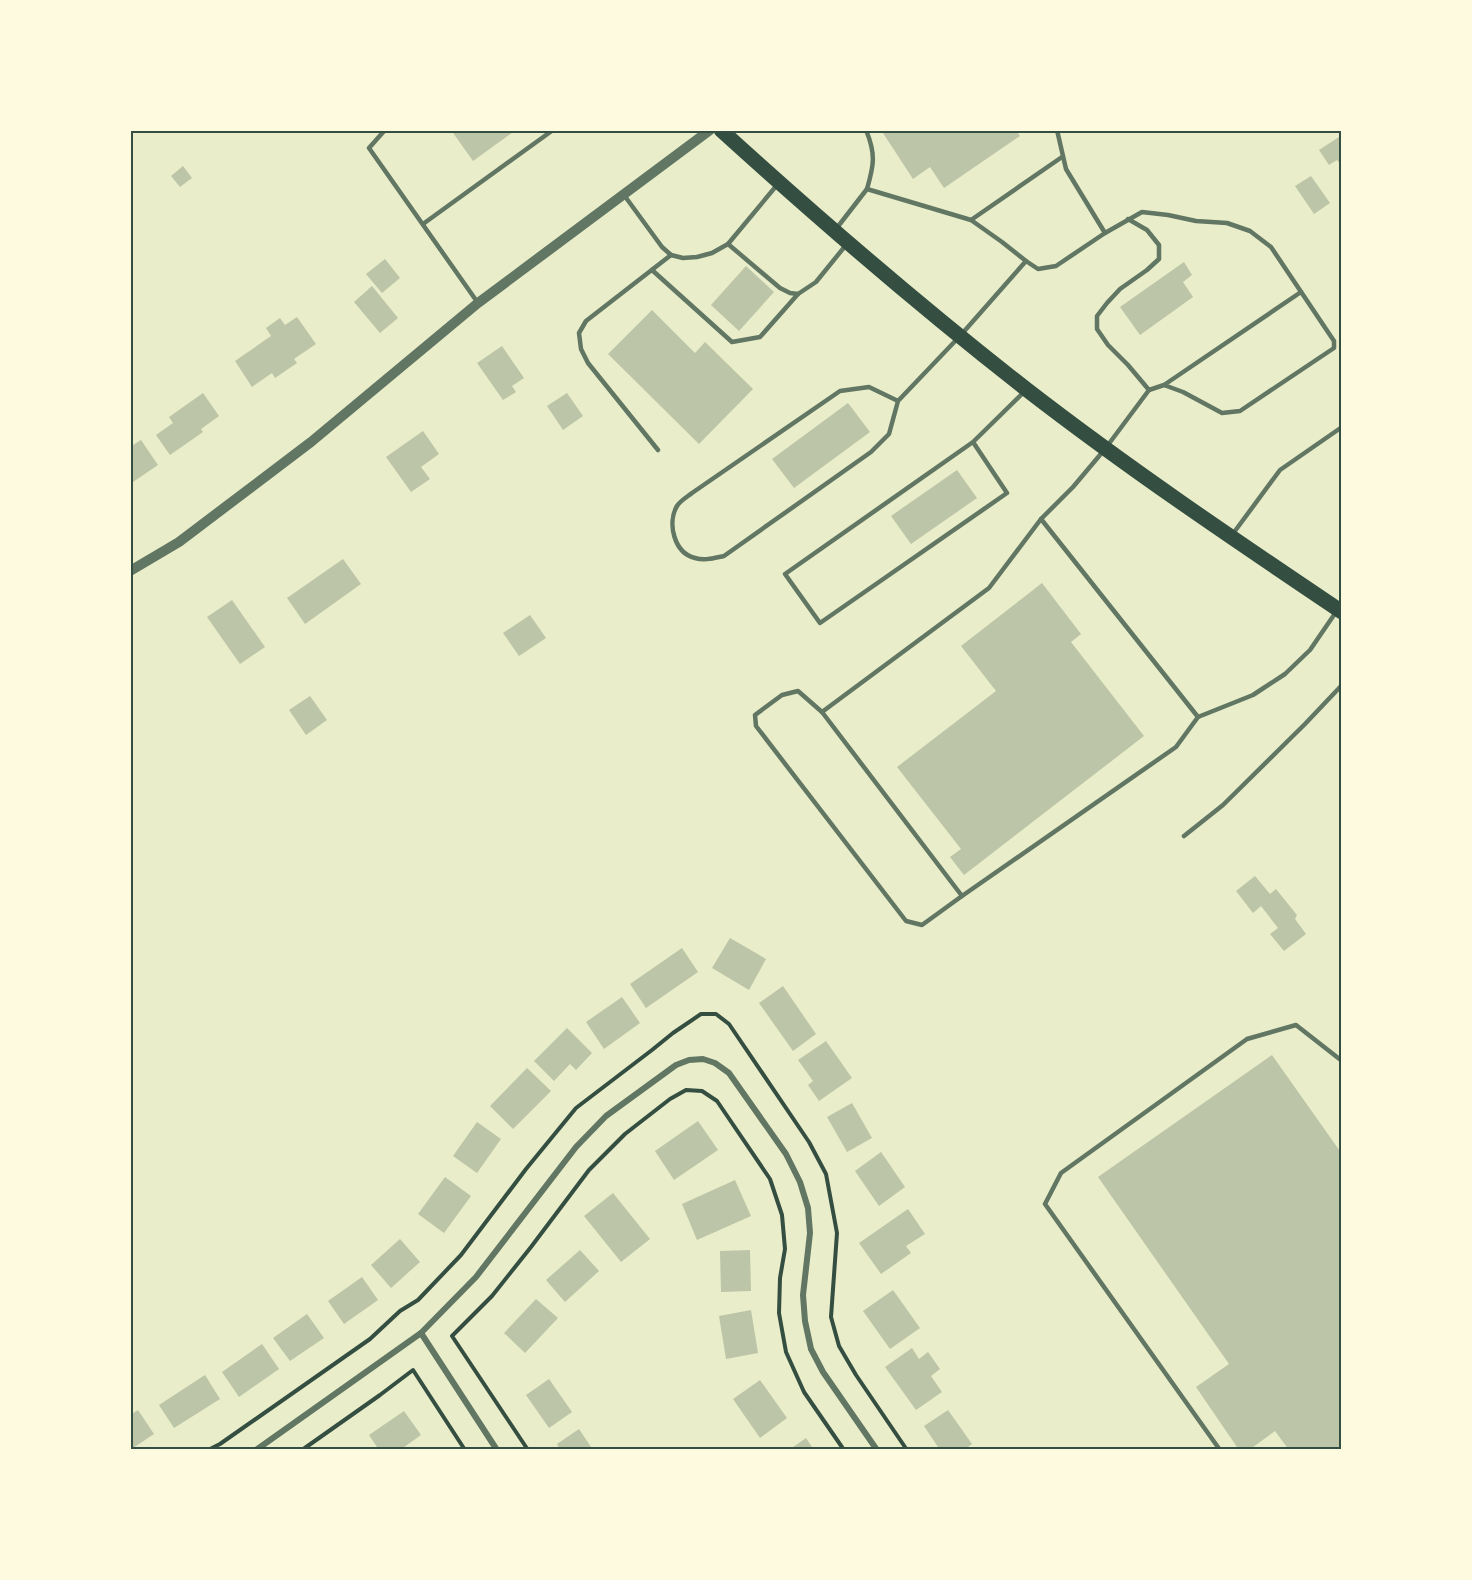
<svg xmlns="http://www.w3.org/2000/svg" width="1472" height="1580" font-family="'Libre Baskerville',serif">
  <rect width="100%" height="100%" fill="#e9edc9"/>
  <!-- building -->
  <g fill="#bcc5a7">
    <polygon points="451,130 516,130 473,161"/>
    <polygon points="881,130 1016,130 1020,136 944,188 930,167 913,179"/>
    <polygon points="1342,135 1342,163 1340,164 1337,160 1329,165 1319,150"/>
    <polygon points="183,166 192,178 180,187 171,176"/>
    <polygon points="1311,176 1330,203 1314,214 1295,186"/>
    <polygon points="385,259 400,278 382,293 366,274"/>
    <polygon points="1184,262 1192,275 1183,282 1193,297 1140,335 1120,307"/>
    <polygon points="746,266 774,292 739,331 711,305"/>
    <polygon points="372,286 398,318 380,333 354,302"/>
    <polygon points="652,310 695,353 705,342 753,389 699,444 608,354"/>
    <polygon points="297,317 316,344 294,359 297,363 275,378 272,373 252,387 235,361 271,336 266,328 280,318 285,325"/>
    <polygon points="502,346 524,378 512,386 516,392 503,400 477,363"/>
    <polygon points="203,393 219,416 201,429 203,432 170,455 156,435 173,423 169,417"/>
    <polygon points="567,393 583,416 563,430 547,406"/>
    <polygon points="848,403 870,432 794,488 772,459"/>
    <polygon points="423,431 439,454 421,467 430,479 411,492 386,457"/>
    <polygon points="141,440 158,465 130,484 130,447"/>
    <polygon points="957,470 977,498 911,544 891,516"/>
    <polygon points="343,559 361,584 305,624 287,598"/>
    <polygon points="1042,583 1081,634 1071,642 1144,736 964,875 950,857 961,849 897,767 996,691 961,646"/>
    <polygon points="232,600 265,647 240,664 207,617"/>
    <polygon points="530,615 546,638 519,656 503,633"/>
    <polygon points="310,696 327,720 306,735 289,710"/>
    <polygon points="1255,876 1270,894 1276,889 1297,915 1295,919 1306,934 1284,951 1270,934 1278,928 1261,906 1253,913 1236,891"/>
    <polygon points="730,938 766,959 749,990 712,968"/>
    <polygon points="682,948 698,972 646,1008 630,984"/>
    <polygon points="783,986 816,1034 793,1051 759,1003"/>
    <polygon points="622,997 640,1023 604,1049 586,1022"/>
    <polygon points="567,1028 592,1053 576,1070 570,1064 554,1081 534,1061"/>
    <polygon points="826,1041 852,1078 819,1101 808,1085 813,1081 798,1060"/>
    <polygon points="1272,1055 1342,1154 1342,1450 1289,1450 1275,1431 1249,1450 1239,1450 1196,1387 1229,1364 1098,1177"/>
    <polygon points="527,1068 551,1091 513,1129 490,1106"/>
    <polygon points="852,1103 872,1138 847,1152 827,1117"/>
    <polygon points="698,1121 718,1150 674,1180 655,1151"/>
    <polygon points="477,1122 501,1139 477,1173 453,1156"/>
    <polygon points="881,1152 905,1187 879,1206 855,1171"/>
    <polygon points="445,1177 471,1196 444,1233 418,1214"/>
    <polygon points="735,1180 751,1216 697,1240 682,1204"/>
    <polygon points="613,1193 650,1239 621,1262 584,1216"/>
    <polygon points="908,1209 925,1234 906,1246 911,1253 881,1274 859,1243"/>
    <polygon points="400,1239 420,1262 391,1288 371,1265"/>
    <polygon points="580,1250 599,1271 565,1302 546,1280"/>
    <polygon points="750,1250 751,1291 721,1292 720,1251"/>
    <polygon points="362,1277 378,1300 344,1324 328,1301"/>
    <polygon points="893,1290 920,1328 890,1349 863,1311"/>
    <polygon points="536,1299 558,1318 525,1353 504,1333"/>
    <polygon points="751,1310 758,1353 726,1359 719,1316"/>
    <polygon points="307,1314 324,1338 290,1361 273,1338"/>
    <polygon points="262,1344 279,1369 239,1397 222,1372"/>
    <polygon points="912,1348 919,1359 928,1352 940,1369 931,1376 942,1392 916,1410 885,1367"/>
    <polygon points="205,1375 220,1399 174,1428 159,1405"/>
    <polygon points="549,1379 572,1412 549,1428 526,1395"/>
    <polygon points="760,1380 787,1418 760,1438 733,1399"/>
    <polygon points="138,1410 154,1434 130,1450 130,1415"/>
    <polygon points="948,1410 972,1444 964,1450 940,1450 924,1426"/>
    <polygon points="404,1411 421,1435 400,1450 379,1450 369,1435"/>
    <polygon points="579,1429 593,1450 560,1450 557,1444"/>
    <polygon points="806,1438 814,1450 789,1450"/>
  </g>
  <g fill="none" stroke-linecap="round" stroke-linejoin="round">
    <!-- path -->
    <g stroke="#344e41" stroke-width="4">
      <polyline points="191,1450 193,1450"/>
      <polyline points="208,1450 220,1444 370,1339 400,1311 418,1300 461,1255 526,1169 576,1108 652,1050 673,1033 701,1014 716,1014 729,1024 809,1142 826,1174 837,1233 831,1317 839,1346 856,1375 907,1450"/>
      <polyline points="302,1450 380,1395 413,1370 465,1450"/>
      <polyline points="528,1450 452,1336 492,1296 531,1247 589,1170 625,1134 670,1099 686,1090 702,1091 717,1101 770,1179 782,1215 785,1249 780,1278 779,1313 786,1352 804,1392 844,1450"/>
    </g>
    <!-- service -->
    <g stroke="#617663" stroke-width="4.5">
      <polyline points="385,130 369,148 478,303"/>
      <path d="M866,130C876,154 874,165 867,189"/>
      <polyline points="624,195 662,247 671,255 683,258 697,257 712,253 728,244 777,185"/>
      <polyline points="1128,219 1147,230 1159,245 1159,259 1147,270 1120,289 1107,303 1097,316 1097,329 1108,345 1128,365 1149,390"/>
      <polyline points="971,220 1062,157"/>
      <polyline points="423,224 553,130"/>
      <path d="M836,229L867,189L971,220L1002,242L1026,261L960,336L898,401L889,434L871,452L724,556C714,558 705,561 695,558C674,553 667,523 677,506C680,501 687,497 692,493L840,391L869,387L898,401"/>
      <polyline points="1105,233 1142,212 1168,215 1196,221 1227,223 1250,231 1271,247 1334,341 1334,348 1240,411 1222,413 1183,392 1164,385 1149,390 1105,449 1073,487 1041,519 989,588 822,712 962,896 1176,747 1198,717 1253,695 1285,674 1310,650 1336,612"/>
      <polyline points="728,244 780,288 790,293 798,294 816,282 846,245"/>
      <polyline points="1026,261 1038,269 1056,266 1105,233 1066,169 1057,130"/>
      <polyline points="652,270 732,342 760,337 798,294"/>
      <polyline points="1164,385 1301,292"/>
      <polyline points="973,442 1007,493 820,623 785,574 973,442 1025,391"/>
      <polyline points="658,450 588,363 581,349 579,333 586,321 671,255"/>
      <polyline points="1041,519 1198,717"/>
      <polyline points="1232,535 1280,470 1342,427"/>
      <polyline points="822,712 798,691 782,695 755,715 756,726 906,921 922,925 962,896"/>
      <polyline points="1184,836 1223,805 1305,724 1342,685"/>
      <polyline points="1220,1450 1045,1204 1061,1173 1247,1039 1296,1025 1342,1061"/>
    </g>
    <!-- minor -->
    <g stroke="#617663" stroke-width="6">
      <polyline points="421,1333 497,1450"/>
      <polyline points="256,1450 421,1333 476,1277 576,1147 606,1116 676,1065 689,1060 703,1059 715,1063 729,1073 786,1154 800,1182 808,1208 810,1233 803,1295 805,1321 811,1349 823,1372 877,1450"/>
    </g>
    <!-- tertiary -->
    <polyline stroke="#617663" stroke-width="10" points="130,571 179,542 311,442 478,303 710,130"/>
    <!-- primary -->
    <path stroke="#344e41" stroke-width="15" d="M721,130C820,220 921,307 1026,389C1128,468 1235,540 1342,612"/>
  </g>
  <!-- border -->
  <rect width="1472" height="1580" fill="none" stroke="#fefae0" stroke-width="264"/>
  <rect x="132" y="132" width="1208" height="1316" fill="none" stroke="#344e41" stroke-width="2"/>
</svg>
